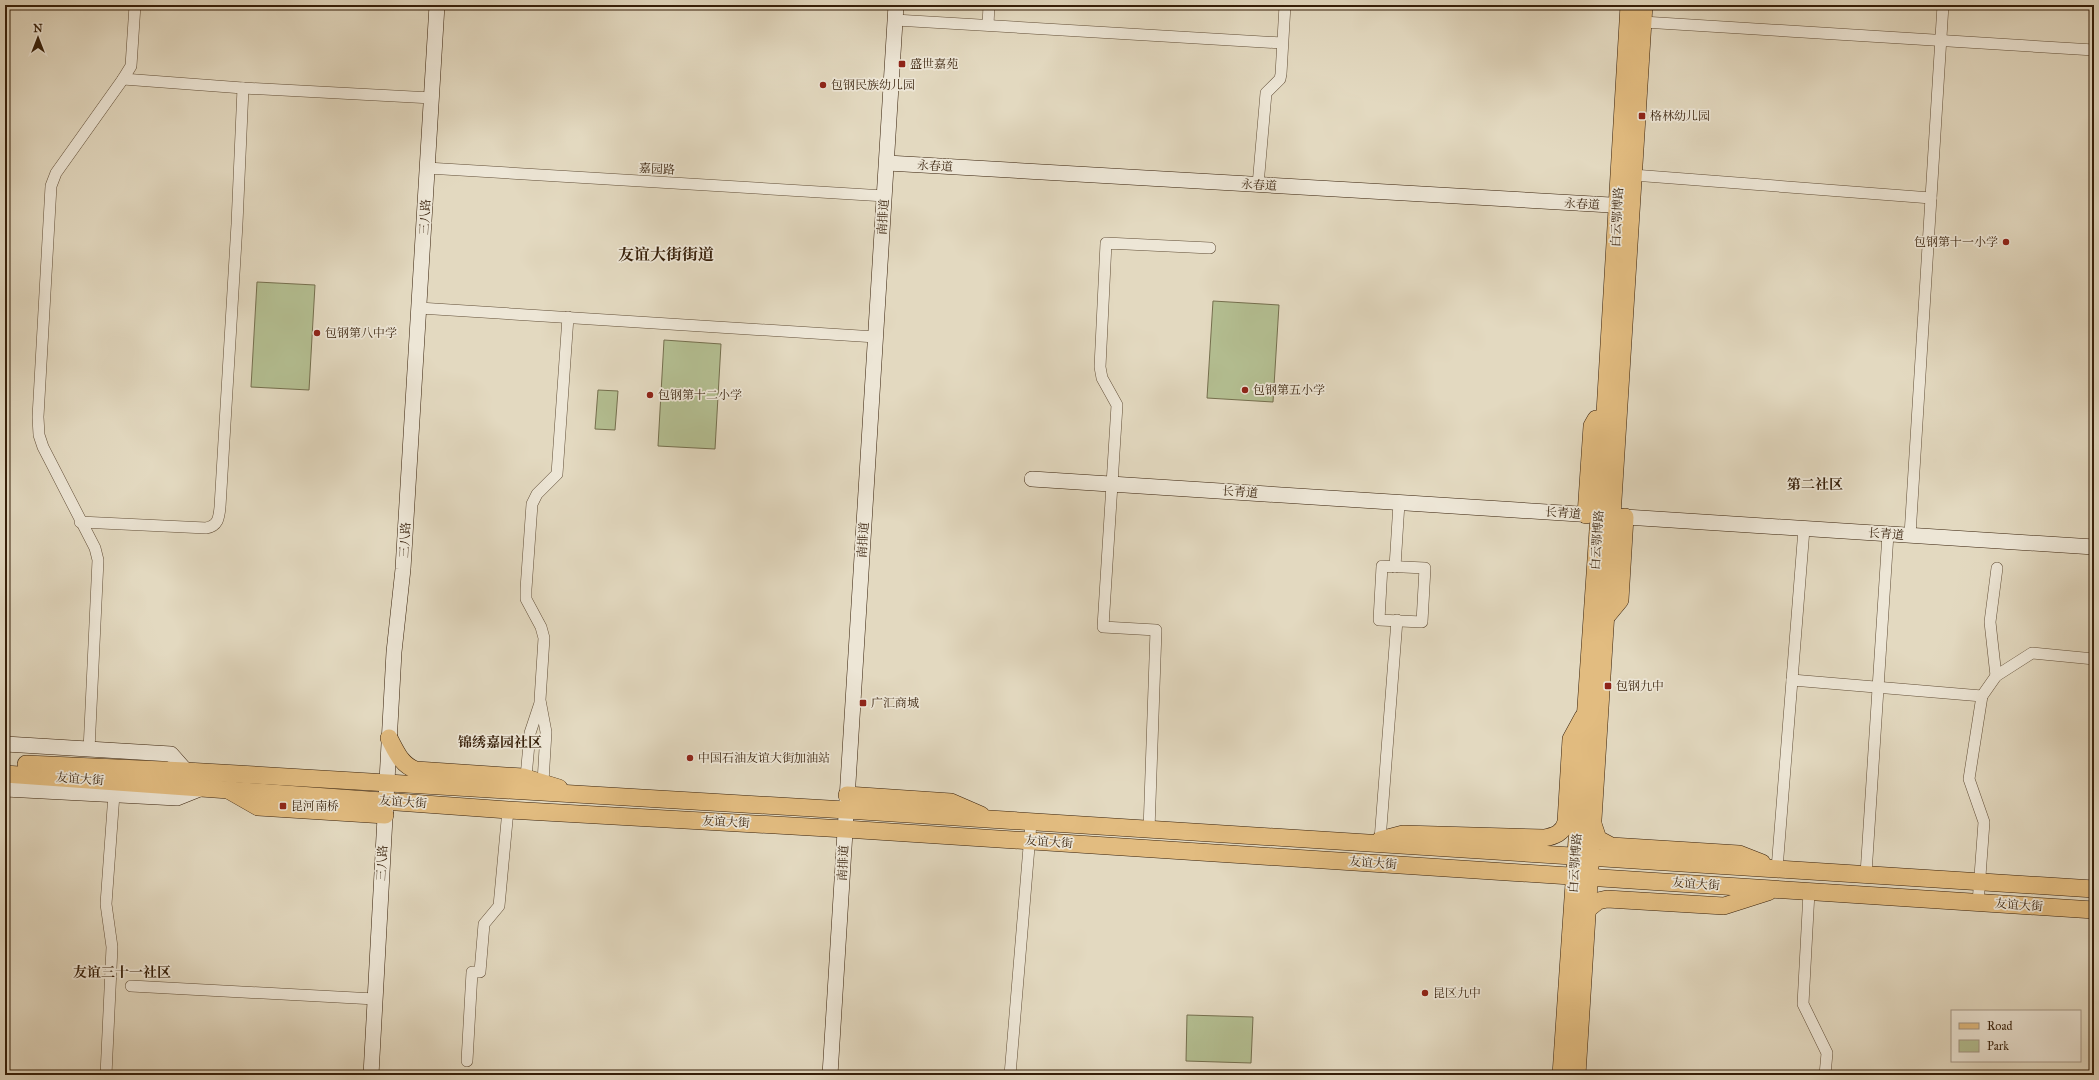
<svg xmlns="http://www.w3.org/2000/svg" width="2099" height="1080" font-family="'IM FELL Great Primer','Noto Serif SC',serif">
  <rect width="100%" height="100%" fill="#e3d9c0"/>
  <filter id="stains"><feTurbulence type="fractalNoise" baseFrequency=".005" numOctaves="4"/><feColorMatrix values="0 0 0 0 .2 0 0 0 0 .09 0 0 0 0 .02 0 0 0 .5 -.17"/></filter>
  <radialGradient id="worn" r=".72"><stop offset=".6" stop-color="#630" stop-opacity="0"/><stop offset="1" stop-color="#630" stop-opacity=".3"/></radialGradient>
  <!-- green -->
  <g fill="#b4bf92" stroke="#756f4e">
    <polygon points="257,282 315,285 309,390 251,387"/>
    <polygon points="1213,301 1279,305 1273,402 1207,398"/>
    <polygon points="664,340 721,344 715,449 658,446"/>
    <polygon points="598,390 618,391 615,430 595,429"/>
    <polygon points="1187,1015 1253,1017 1251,1063 1186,1061"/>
  </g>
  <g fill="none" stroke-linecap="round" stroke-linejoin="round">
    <defs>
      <g id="street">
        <polyline points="135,5 131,66 123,79 243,88 432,98"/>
        <polyline points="895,20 1282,43"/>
        <polyline points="1643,22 2094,50"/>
        <polyline points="988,25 989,5"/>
        <polyline points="427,168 885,196"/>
        <polyline points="1633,175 1931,198"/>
        <polyline points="1258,185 1266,93 1280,79 1281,74 1285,5"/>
        <polyline points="419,308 876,337"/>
        <path d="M80,522L206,528C218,526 219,518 220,507L237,224L243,88"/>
        <polyline points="1910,535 1943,5"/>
        <polygon points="1382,566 1425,568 1422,622 1379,620"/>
        <polyline points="1395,567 1399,503"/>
        <polyline points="1996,676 1990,622 1997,568"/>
        <polyline points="1792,680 1982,696"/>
        <polyline points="89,750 98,560 95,548 43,447 39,435 38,417 51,186 56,173 123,79"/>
        <polyline points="526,777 530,733 540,703"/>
        <polyline points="543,782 546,732 540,700 544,638 541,627 526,599 526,589 532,504 537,494 557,474 568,317"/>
        <polyline points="1149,830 1156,630 1103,627 1117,405 1102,378 1100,367 1106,243 1210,248"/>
        <polyline points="1380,840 1397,620"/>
        <polyline points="1777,869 1804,529"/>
        <polyline points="1866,874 1888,534"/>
        <polyline points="1809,892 1803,1004 1827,1053 1825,1075"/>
        <polyline points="1978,903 1984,822 1969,779 1982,696 1996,676 2032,653 2094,659"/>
        <polyline points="131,986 375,999"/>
        <polyline points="467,1061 472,972 480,972 484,924 499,906 508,810"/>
        <polyline points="106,1075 112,947 106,904 114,794"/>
        <polyline points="1010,1075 1031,823"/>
      </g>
      <g id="secondary">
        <polyline points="887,163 1628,206"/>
        <polyline points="1032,479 2094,547"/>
        <polyline points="5,744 171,754 186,771"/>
        <polyline points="5,789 177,798 202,788"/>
        <polyline points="371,1075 394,652 403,569 437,5"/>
        <polyline points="830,1075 896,5"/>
      </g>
      <g id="primary">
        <polyline points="1586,515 1592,426 1596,419"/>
        <polyline points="1606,617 1620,600 1625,517"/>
        <path d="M389,738C396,751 401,765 416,770L523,777L559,788"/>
        <polyline points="26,764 186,771 846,810 2094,889"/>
        <polyline points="5,774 508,810 845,829 2094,910"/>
        <polyline points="230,791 258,807 385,815"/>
        <polyline points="847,795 951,802 981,815"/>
        <polyline points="1593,824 1598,839 1611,846 1739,854 1762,863"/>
        <path d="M1380,840L1403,834L1544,838C1555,836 1563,833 1566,822L1571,739L1583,717"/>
        <polyline points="1588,909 1598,901 1607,899 1724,906 1768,892"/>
        <polyline points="1561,1075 1599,515 1629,5"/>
        <polyline points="1577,1075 1644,5"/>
      </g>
    </defs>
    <!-- street casing -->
    <use href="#street" stroke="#614e37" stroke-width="12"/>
    <!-- secondary casing -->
    <use href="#secondary" stroke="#361f09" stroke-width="16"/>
    <!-- primary casing -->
    <use href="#primary" stroke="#361f09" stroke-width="18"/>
    <!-- street -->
    <use href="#street" stroke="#ede6d6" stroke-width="11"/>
    <!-- secondary -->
    <use href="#secondary" stroke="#ede6d6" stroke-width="15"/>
    <!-- primary -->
    <use href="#primary" stroke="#e2bc80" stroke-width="17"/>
  </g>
  <!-- markers -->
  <g fill="#8f2418" stroke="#ede6d6" stroke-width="1.5">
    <rect x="898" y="60" width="8" height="8" rx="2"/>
    <circle cx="823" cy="85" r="4"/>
    <rect x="1638" y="112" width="8" height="8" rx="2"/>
    <circle cx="2006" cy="242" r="4"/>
    <circle cx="317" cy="333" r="4"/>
    <circle cx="1245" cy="390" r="4"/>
    <circle cx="650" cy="395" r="4"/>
    <rect x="1604" y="682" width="8" height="8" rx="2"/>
    <rect x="859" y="699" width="8" height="8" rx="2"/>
    <circle cx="690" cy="758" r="4"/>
    <rect x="279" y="802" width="8" height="8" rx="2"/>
    <circle cx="1425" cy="993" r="4"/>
  </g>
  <g text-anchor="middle" stroke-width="3.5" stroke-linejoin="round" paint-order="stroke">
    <!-- poi labels -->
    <g font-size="12" fill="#361f09" stroke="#ede6d6" text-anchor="start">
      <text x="910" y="68">盛世嘉苑</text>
      <text x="831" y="89">包钢民族幼儿园</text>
      <text x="1650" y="120">格林幼儿园</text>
      <text x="1998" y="246" text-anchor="end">包钢第十一小学</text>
      <text x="325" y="337">包钢第八中学</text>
      <text x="1253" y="394">包钢第五小学</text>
      <text x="658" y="399">包钢第十二小学</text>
      <text x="1616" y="690">包钢九中</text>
      <text x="871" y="707">广汇商城</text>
      <text x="698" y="762">中国石油友谊大街加油站</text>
      <text x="291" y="810">昆河南桥</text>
      <text x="1433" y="997">昆区九中</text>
    </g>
    <!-- street labels -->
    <g font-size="12" fill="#361f09" stroke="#ede6d6">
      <text transform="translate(935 166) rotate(3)" y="4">永春道</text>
      <text transform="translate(657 169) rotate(3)" y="4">嘉园路</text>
      <text transform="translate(1259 185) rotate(3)" y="4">永春道</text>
      <text transform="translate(1582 204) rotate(3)" y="4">永春道</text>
      <text transform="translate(425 217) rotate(-87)" y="4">三八路</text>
      <text transform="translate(883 217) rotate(-86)" y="4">南排道</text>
      <text transform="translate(1617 217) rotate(-87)" y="4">白云鄂博路</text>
      <text transform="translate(1240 492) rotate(4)" y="4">长青道</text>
      <text transform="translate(1563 513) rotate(4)" y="4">长青道</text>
      <text transform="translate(1886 534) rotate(4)" y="4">长青道</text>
      <text transform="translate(405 540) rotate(-87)" y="4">三八路</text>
      <text transform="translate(863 540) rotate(-86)" y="4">南排道</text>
      <text transform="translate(1597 540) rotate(-86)" y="4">白云鄂博路</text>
      <text transform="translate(80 779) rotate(4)" y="4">友谊大街</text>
      <text transform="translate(403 802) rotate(4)" y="4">友谊大街</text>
      <text transform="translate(726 822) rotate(3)" y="4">友谊大街</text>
      <text transform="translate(1049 842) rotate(4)" y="4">友谊大街</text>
      <text transform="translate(382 863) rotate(-87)" y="4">三八路</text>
      <text transform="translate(843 863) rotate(-87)" y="4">南排道</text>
      <text transform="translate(1373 863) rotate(4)" y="4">友谊大街</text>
      <text transform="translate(1575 863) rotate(-86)" y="4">白云鄂博路</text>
      <text transform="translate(1696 884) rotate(4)" y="4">友谊大街</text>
      <text transform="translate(2019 905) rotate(4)" y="4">友谊大街</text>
    </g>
    <!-- quarter labels -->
    <g font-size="14" font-weight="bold" fill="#361f09" stroke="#ede6d6">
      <text x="1815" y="489">第二社区</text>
      <text x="500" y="747">锦绣嘉园社区</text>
      <text x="122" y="977">友谊三十一社区</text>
    </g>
    <!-- district labels -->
    <g font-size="16" font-weight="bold" fill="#361f09" stroke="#ede6d6">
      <text x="666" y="260">友谊大街街道</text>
    </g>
  </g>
  <!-- margin -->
  <rect width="2099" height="1080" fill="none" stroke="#e3d9c0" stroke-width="20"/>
  <rect x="6" y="6" width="2087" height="1068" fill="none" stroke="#361f09" stroke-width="2"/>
  <rect x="10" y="10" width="2079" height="1060" fill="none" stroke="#361f09"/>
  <!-- legend -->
  <rect x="1951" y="1010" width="130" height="52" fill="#ede6d6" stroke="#a49684"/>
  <rect x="1959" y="1023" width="20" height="6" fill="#e2bc80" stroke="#a49684"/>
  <text x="1987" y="1030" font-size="12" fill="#361f09">Road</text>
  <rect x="1959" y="1040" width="20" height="12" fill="#b4bf92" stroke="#a49684"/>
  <text x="1987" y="1050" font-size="12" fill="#361f09">Park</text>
  <!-- north arrow -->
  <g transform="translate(38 38)" stroke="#ede6d6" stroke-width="3" paint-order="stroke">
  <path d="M0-3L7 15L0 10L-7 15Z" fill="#361f09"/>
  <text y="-6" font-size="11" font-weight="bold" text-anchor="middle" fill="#361f09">N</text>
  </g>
  <rect width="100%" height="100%" filter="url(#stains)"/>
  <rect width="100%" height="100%" fill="url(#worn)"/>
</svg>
